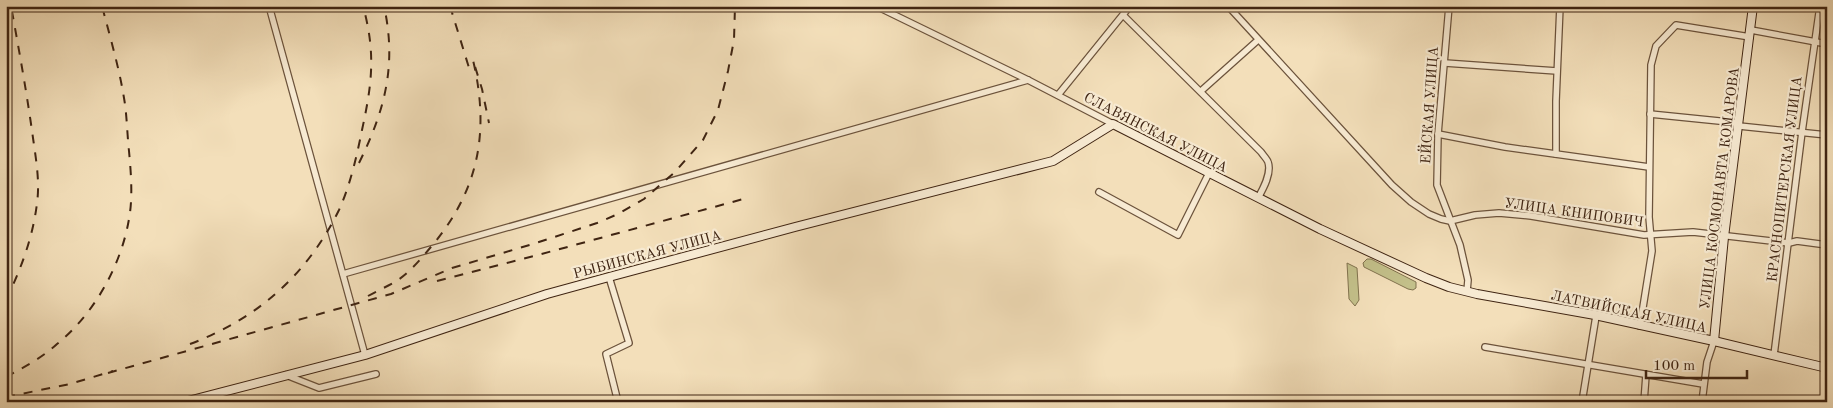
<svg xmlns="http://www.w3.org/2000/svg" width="1833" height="408" font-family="'Old Standard TT',serif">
  <rect width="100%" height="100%" fill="#f3dfba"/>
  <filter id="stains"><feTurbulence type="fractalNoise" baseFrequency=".004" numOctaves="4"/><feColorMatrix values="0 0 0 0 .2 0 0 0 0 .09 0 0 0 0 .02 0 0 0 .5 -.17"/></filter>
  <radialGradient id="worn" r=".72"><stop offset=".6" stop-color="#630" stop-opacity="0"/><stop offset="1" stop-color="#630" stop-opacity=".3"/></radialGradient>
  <!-- green -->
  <g fill="#c3c08a" stroke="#81724e">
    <polygon points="1367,259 1371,259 1416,282 1416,288 1413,290 1408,289 1364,267 1363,263"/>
    <polygon points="1347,263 1357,268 1359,300 1355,306 1349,299"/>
  </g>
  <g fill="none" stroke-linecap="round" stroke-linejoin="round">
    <defs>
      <g id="street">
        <polyline points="269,6 365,355"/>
        <polyline points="876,6 1028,80 1113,124"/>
        <polyline points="1228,6 1392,185 1411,202 1429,214 1441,219 1450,221 1475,215 1499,213 1531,216 1644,235 1693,232 1789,243 1797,241 1827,245"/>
        <polyline points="1449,6 1438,134 1437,185 1460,245 1468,280 1467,291"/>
        <path d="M1124,16L1261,152C1263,155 1267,159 1268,162C1272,173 1263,189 1258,198"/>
        <polyline points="1751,30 1827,44"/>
        <polyline points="1445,63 1557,71"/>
        <polyline points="1201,91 1258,40"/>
        <polyline points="1058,95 1130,6"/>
        <polyline points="1650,114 1739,123"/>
        <polyline points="1739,126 1827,135"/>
        <polyline points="1438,134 1505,147 1649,167"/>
        <polyline points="1556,154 1556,101 1560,6"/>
        <polyline points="1099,192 1178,235 1209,173"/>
        <polyline points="343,274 1028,80"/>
        <polyline points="609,277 629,343 606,354 618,402"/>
        <polyline points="1640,326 1652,251 1649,217 1651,65 1656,46 1676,25 1750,37"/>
        <polyline points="1485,347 1703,384"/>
        <polyline points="1774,355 1802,132 1820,6"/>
        <polyline points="286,375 319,388 376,374"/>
        <polyline points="1582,402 1596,316"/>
        <polyline points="1644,402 1646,375"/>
        <polyline points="1702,402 1707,362 1714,341"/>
      </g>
      <g id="secondary">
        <polyline points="1714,341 1724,237 1753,6"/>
        <polyline points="184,402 365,355 547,294 609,277 795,227 1053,161 1113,124 1320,229 1426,278 1449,287 1477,294 1595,315 1714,341 1827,368"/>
      </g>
    </defs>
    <!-- street casing -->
    <use href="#street" stroke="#6c533c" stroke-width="8"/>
    <!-- secondary casing -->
    <use href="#secondary" stroke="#3f2412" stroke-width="10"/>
    <!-- street -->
    <use href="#street" stroke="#f7ead2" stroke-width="5.5"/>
    <!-- secondary -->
    <use href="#secondary" stroke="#f7ead2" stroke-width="8"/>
    <!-- rail -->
    <g stroke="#3f2412" stroke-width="2" stroke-dasharray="9 9" stroke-linecap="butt">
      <polyline points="450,6 470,71"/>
      <path d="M359,163C385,110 397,65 384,6"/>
      <polyline points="437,281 538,255 747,198"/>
      <path d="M368,296C377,291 386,287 395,282C409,273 420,260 430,248C479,191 490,132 473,60L482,89L489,123"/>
      <path d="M6,300C21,269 33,237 37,203C40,182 36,159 33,138C27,94 19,50 11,6"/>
      <path d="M190,344C257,319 307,275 339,210C350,186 357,155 362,130C372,84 376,53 363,6"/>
      <polyline points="108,373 391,294 452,268 533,244 597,223 618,214 644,199 675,172 703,140 718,110 728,71 734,40 735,6"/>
      <path d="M6,377C24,367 42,358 57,344C94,314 121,266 129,219C133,197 131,173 129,151C127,133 127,115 124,98C119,67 110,37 102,6"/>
      <polyline points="6,397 70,384 113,371"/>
    </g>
  </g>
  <g text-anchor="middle" stroke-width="4.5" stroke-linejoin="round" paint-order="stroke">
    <!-- street labels -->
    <g font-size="14" fill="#3f2412" stroke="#f7ead2">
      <text transform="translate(1429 105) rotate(-86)" y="5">ЕЙСКАЯ УЛИЦА</text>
      <text transform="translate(1156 132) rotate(27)" y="5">СЛАВЯНСКАЯ УЛИЦА</text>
      <text transform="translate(1784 179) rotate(-83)" y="5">КРАСНОПИТЕРСКАЯ УЛИЦА</text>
      <text transform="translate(1719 188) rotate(-83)" y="5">УЛИЦА КОСМОНАВТА КОМАРОВА</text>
      <text transform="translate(1574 212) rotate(8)" y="5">УЛИЦА КНИПОВИЧ</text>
      <text transform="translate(647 254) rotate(-15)" y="5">РЫБИНСКАЯ УЛИЦА</text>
      <text transform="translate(1629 311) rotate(12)" y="5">ЛАТВИЙСКАЯ УЛИЦА</text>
    </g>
  </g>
  <!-- margin -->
  <rect width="1833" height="408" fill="none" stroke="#f3dfba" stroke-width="25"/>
  <rect x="8" y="8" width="1818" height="393" fill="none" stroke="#3f2412" stroke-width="2.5"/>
  <rect x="12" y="12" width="1808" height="383" fill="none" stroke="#3f2412"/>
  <!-- scale -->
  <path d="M1646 370v8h101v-8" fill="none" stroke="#3f2412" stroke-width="2.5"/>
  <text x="1653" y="370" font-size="15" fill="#3f2412" stroke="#f7ead2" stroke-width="4" paint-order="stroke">100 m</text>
  <rect width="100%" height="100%" filter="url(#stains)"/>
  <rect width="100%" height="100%" fill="url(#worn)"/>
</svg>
